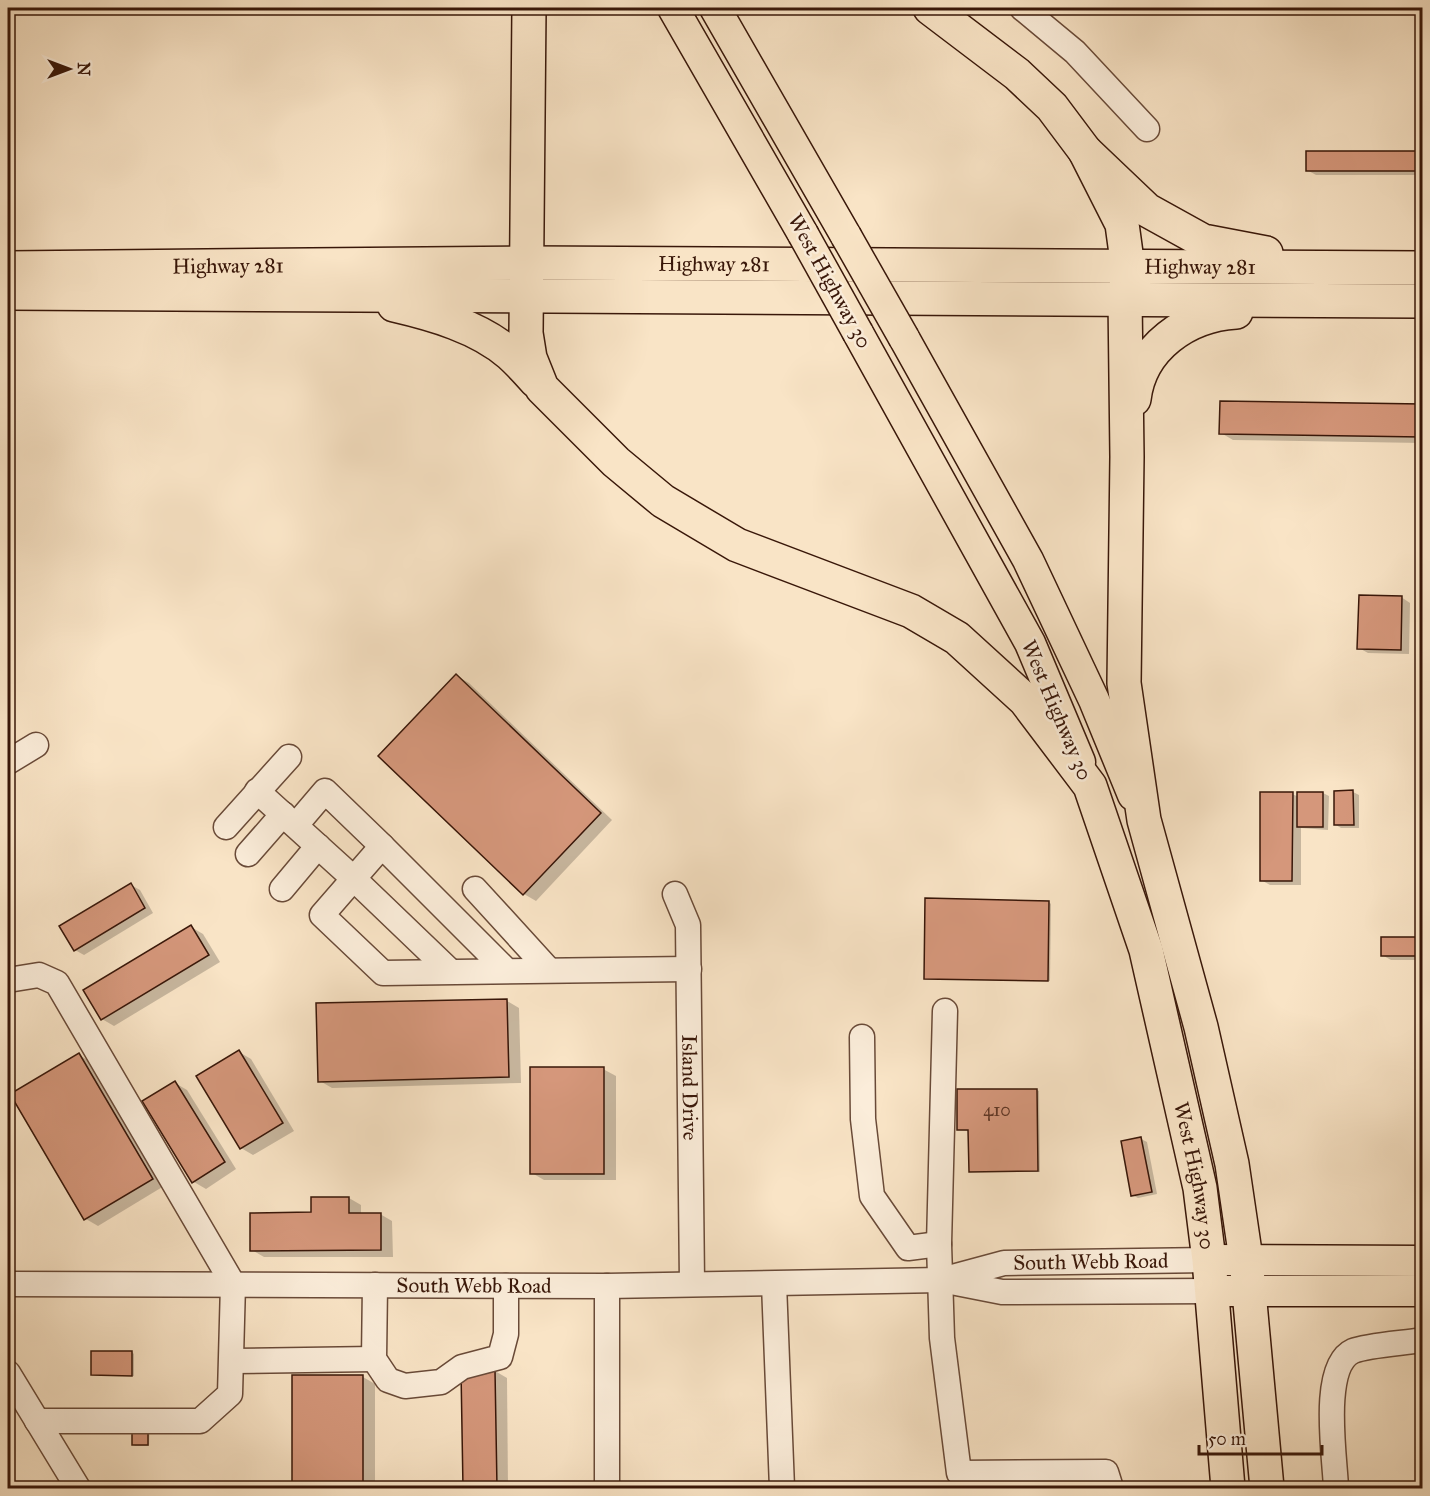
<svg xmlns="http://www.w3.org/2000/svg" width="1430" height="1496" font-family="'IM FELL Great Primer',serif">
  <rect width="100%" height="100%" fill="#f9e4c6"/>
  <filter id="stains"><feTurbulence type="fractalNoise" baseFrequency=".00333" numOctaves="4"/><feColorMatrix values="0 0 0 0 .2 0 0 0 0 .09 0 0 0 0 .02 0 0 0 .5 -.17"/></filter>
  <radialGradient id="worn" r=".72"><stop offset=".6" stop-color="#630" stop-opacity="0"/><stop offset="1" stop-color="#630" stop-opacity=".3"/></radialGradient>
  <!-- shadow -->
  <g fill="#0003">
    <polygon points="1307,152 1422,152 1422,175 1316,175 1307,170"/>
    <polygon points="1221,402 1422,405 1422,443 1233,440 1221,433"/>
    <polygon points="1401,597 1410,603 1409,654 1368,653 1359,648"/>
    <polygon points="457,676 469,683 612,820 536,901 524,894"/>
    <polygon points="1353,792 1359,795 1359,828 1341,828 1336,825"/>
    <polygon points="1299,793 1323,793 1329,796 1328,830 1301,828 1301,885 1270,885 1261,880 1292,794 1299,797"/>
    <polygon points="131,885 140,890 153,913 84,955 75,950"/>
    <polygon points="1049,902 1051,904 1050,981 925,978"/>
    <polygon points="191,927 203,934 220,962 114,1026 102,1019"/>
    <polygon points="1382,938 1422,938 1422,960 1391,960 1382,955"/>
    <polygon points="507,1001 519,1008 521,1083 332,1088 320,1081"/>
    <polygon points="239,1052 251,1059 294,1131 253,1155 241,1148 198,1077"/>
    <polygon points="79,1055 91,1062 164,1186 98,1226 86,1219"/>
    <polygon points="603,1069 616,1076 616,1180 544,1180 532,1173"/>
    <polygon points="175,1083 187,1090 236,1169 206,1189 194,1182"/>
    <polygon points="1037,1090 1039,1091 1040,1172 970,1171 970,1131 958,1130"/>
    <polygon points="1141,1139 1147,1142 1157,1194 1138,1198 1132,1195"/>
    <polygon points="313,1198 349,1198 361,1205 361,1214 380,1214 392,1221 393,1257 264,1257 252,1250 313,1214"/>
    <polygon points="132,1352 134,1354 134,1376 92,1375"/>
    <polygon points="495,1371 507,1378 508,1488 464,1488 462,1372"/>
    <polygon points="294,1376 363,1377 375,1384 375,1488 293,1488"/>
    <polygon points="150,1416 149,1446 135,1446 133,1444"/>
  </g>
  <!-- building -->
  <g fill="#d5977b" stroke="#391709" stroke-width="1.5">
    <rect x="1306" y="151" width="116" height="20"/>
    <polygon points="1220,401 1422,404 1422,437 1219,434"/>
    <polygon points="1359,595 1402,596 1401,650 1357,649"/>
    <polygon points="456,674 601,813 523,895 378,756"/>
    <polygon points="1353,790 1354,825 1334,825 1334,791"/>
    <polygon points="1260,792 1293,792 1292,881 1260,881"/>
    <rect x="1297" y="792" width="26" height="35"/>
    <polygon points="131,883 145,908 74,951 59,926"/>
    <polygon points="925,898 1049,901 1048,981 924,979"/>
    <polygon points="191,925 209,955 101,1020 83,990"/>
    <rect x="1381" y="937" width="41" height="19"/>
    <polygon points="507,999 509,1077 318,1082 316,1003"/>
    <polygon points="239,1050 283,1123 240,1149 196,1076"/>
    <polygon points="79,1053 153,1179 84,1220 10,1094"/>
    <rect x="530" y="1067" width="74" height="107"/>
    <polygon points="175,1081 225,1162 192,1183 142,1101"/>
    <polygon points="957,1089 1037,1089 1038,1171 969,1172 968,1130 957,1130"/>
    <polygon points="1141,1137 1152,1192 1131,1196 1121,1141"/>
    <polygon points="311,1197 349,1197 349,1213 381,1213 381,1250 250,1251 250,1213 311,1212"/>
    <polygon points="91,1351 132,1351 132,1376 91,1375"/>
    <polygon points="495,1370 497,1488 463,1488 461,1371"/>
    <rect x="292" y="1375" width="71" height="113"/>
    <rect x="132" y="1413" width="16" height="32"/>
  </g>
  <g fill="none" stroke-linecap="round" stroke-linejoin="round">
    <defs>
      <g id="minor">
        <polyline points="1022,8 1075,52 1147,129"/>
        <polyline points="8,762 36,745"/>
        <polyline points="257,791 353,878 450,971"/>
        <polyline points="296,825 325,791 382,846"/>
        <polyline points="226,827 289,757"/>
        <polyline points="248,854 283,814"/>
        <polyline points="282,889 318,846"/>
        <polyline points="475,889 549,970"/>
        <path id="s1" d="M675,894L688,925L692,1283"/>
        <polyline points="506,970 382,846 322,915 383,973 689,969"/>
        <polyline points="8,980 39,975 57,983 233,1284 230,1394 200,1421 37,1421"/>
        <polyline points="945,1011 939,1244 942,1338 959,1473 1106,1472 1111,1488"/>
        <polyline points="862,1037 863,1119 872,1196 908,1248 939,1244"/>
        <path id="s2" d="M941,1280L1004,1263L1209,1260"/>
        <path id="s3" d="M8,1284L607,1286L941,1280L1002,1292L1212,1291"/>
        <polyline points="774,1284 782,1488"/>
        <polyline points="375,1285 374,1359 388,1380 405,1386 441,1382 462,1367 500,1357 506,1334 506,1286"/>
        <polyline points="607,1286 607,1488"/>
        <polyline points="233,1361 374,1359"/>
        <polyline points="8,1373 78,1488"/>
        <path d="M1336,1488C1335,1458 1320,1366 1353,1351C1368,1345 1405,1343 1422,1340"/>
      </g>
      <g id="major">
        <polyline points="673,8 803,234"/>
        <polyline points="715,8 846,236"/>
        <polyline points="858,333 1030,643 1080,762"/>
        <polyline points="904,338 1028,560 1094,700 1133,795"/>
        <polyline points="1209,1260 1422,1261"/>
        <polyline points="1212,1291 1422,1291"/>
      </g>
      <g id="highway">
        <path id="s4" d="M529,8L526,333L530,358L542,388L616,462L663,501L737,545L911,611L957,638L1025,700L1090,786L1146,950L1200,1188L1209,1260L1228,1488"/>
        <polyline points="930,8 1017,74 1052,107 1085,151 1147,210 1203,241 1266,253"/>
        <polyline points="1085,151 1122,224 1128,268 1125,298 1127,457 1124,683 1144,820 1201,1027 1232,1164 1246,1259 1267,1488"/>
        <path id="s5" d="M8,268L526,263L1422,268"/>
        <polyline points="8,293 1422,301"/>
        <path d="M394,305C433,314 479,327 510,354C519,362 528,372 536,381"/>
        <path d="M1134,399C1140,347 1187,315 1236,312"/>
      </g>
    </defs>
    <!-- minor casing -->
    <use href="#minor" stroke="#694a38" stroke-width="27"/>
    <!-- major casing -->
    <use href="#major" stroke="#391709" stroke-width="33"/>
    <!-- highway casing -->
    <use href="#highway" stroke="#391709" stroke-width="36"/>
    <!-- minor -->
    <use href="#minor" stroke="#fbedda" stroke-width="24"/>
    <!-- major -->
    <use href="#major" stroke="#f9e4c6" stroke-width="30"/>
    <!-- highway -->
    <use href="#highway" stroke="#f9e4c6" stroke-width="33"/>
    <defs>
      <g id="major-bridge">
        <polyline points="803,234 858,333"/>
        <polyline points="846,236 904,338"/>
      </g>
    </defs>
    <!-- major-bridge casing -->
    <use href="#major-bridge" stroke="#391709" stroke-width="33" stroke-linecap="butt"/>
    <!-- major-bridge -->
    <use href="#major-bridge" stroke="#f9e4c6" stroke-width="30"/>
  </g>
  <g text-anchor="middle" stroke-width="5" stroke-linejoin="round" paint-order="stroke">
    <!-- number labels -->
    <g font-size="18" fill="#603726">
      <text x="997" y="1116">410</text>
    </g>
    <!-- street labels -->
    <g font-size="21" fill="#391709" stroke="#fbedda">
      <text dy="7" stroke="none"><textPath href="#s5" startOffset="706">Highway 281</textPath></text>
      <text dy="7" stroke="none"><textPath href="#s5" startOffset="220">Highway 281</textPath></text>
      <text dy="7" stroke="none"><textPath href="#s5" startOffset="1192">Highway 281</textPath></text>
      <text transform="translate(830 281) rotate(61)" y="7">West Highway 30</text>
      <text transform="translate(1057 710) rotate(67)" y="7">West Highway 30</text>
      <text dy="7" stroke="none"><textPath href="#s1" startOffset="196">Island Drive</textPath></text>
      <text dy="7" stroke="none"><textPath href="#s4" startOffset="1478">West Highway 30</textPath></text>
      <text dy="7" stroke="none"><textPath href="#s2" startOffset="152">South Webb Road</textPath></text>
      <text dy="7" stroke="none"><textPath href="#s3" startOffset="466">South Webb Road</textPath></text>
    </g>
  </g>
  <!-- margin -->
  <rect width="1430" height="1496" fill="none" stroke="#f9e4c6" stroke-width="30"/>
  <rect x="9" y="9" width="1412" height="1478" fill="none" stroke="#391709" stroke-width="3"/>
  <rect x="15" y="15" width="1400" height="1466" fill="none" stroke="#391709" stroke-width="1.5"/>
  <!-- north arrow -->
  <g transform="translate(69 69) rotate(90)" stroke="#fbedda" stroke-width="4.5" paint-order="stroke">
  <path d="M0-4.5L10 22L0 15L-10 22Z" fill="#391709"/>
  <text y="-9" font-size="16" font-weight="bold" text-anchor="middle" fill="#391709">N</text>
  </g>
  <!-- scale -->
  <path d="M1199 1445v9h123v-9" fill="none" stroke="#391709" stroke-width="3"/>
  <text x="1208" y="1445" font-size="18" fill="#391709" stroke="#fbedda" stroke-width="4.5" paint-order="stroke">50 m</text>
  <rect width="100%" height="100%" filter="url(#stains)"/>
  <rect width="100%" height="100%" fill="url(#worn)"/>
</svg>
